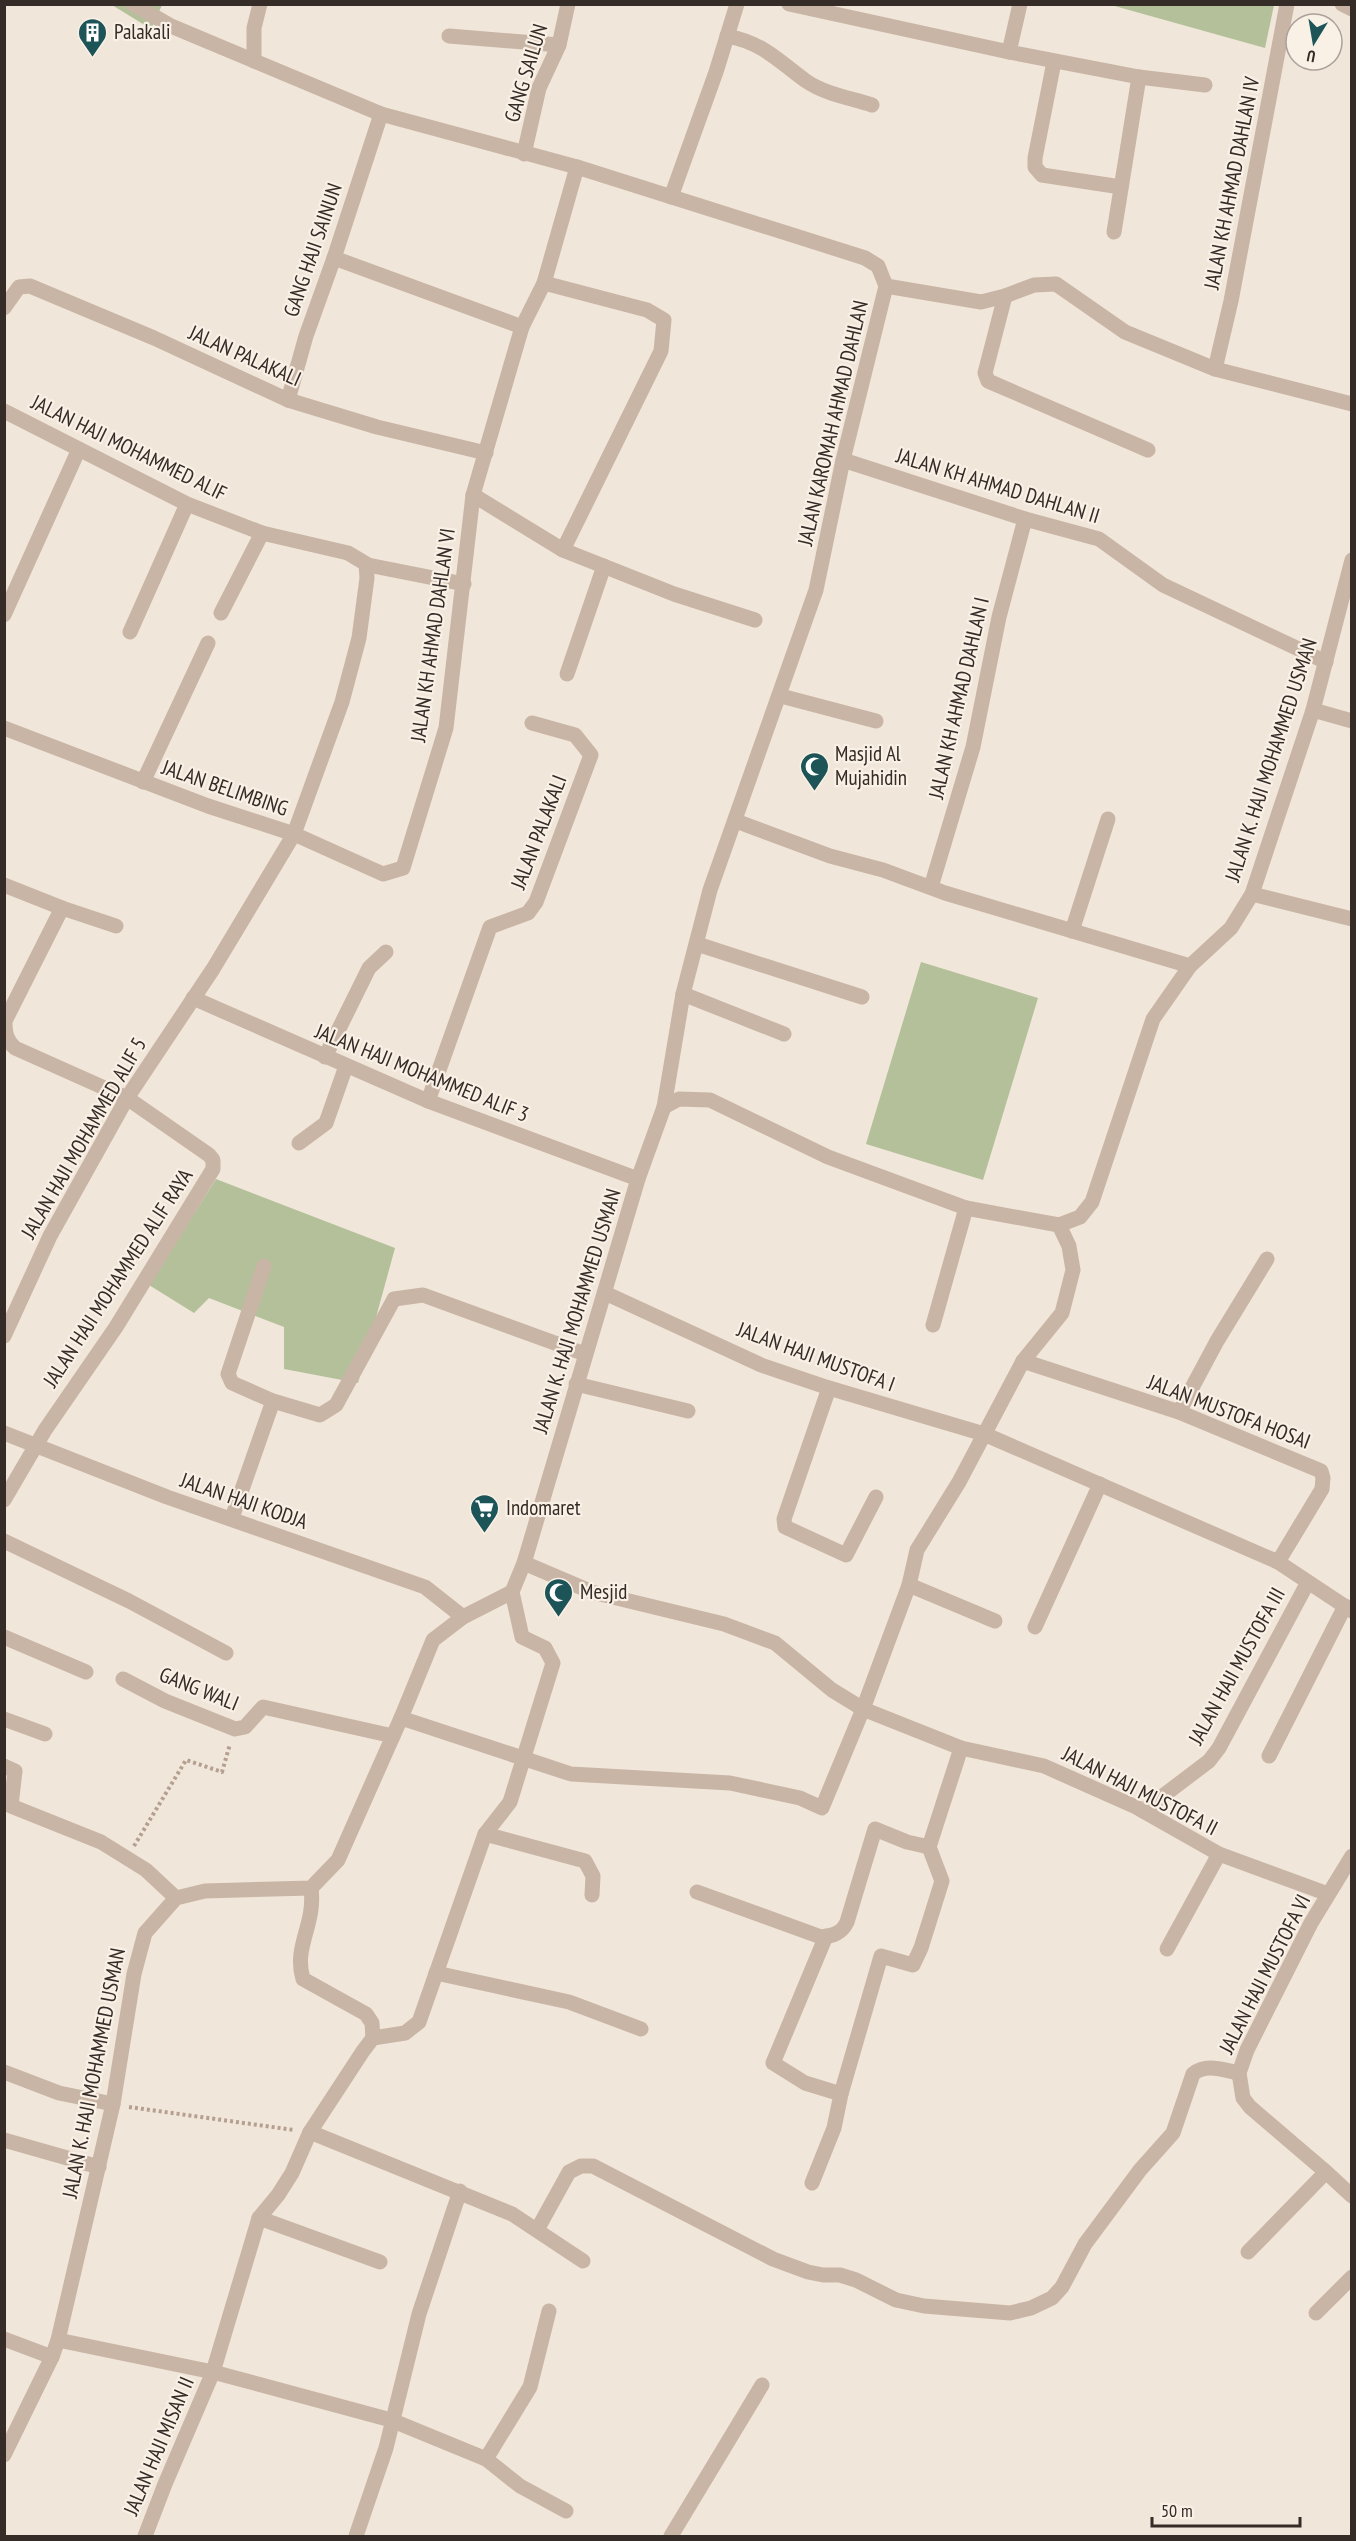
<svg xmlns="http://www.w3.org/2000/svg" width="1356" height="2541" font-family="'PT Sans Narrow',sans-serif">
  <rect width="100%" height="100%" fill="#f1e6da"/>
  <!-- green -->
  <g fill="#b4c09a">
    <polygon points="112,5 162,5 151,29"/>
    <polygon points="1111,5 1274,5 1265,48"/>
    <polygon points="921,962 1038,998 983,1180 866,1144"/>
    <polygon points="216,1179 395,1248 358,1383 284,1369 284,1327 209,1298 194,1313 149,1285"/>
  </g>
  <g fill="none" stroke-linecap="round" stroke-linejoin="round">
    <!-- path -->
    <g stroke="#b59f90" stroke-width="4" stroke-dasharray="3 3" stroke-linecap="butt">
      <polyline points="134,1846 186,1760 222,1772 230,1744"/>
      <polyline points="129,2107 294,2130"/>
    </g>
    <!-- minor -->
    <g stroke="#c9b5a6" stroke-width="15">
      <polyline points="789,4 1009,52"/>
      <polyline points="1020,4 1009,52 1139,77 1205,85"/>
      <polyline points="1342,4 1352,9"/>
      <polyline points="449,36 559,45"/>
      <path d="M727,36C764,43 778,61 806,81C825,94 850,98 872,105"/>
      <polyline points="254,61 254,28 260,4"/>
      <polyline points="1054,62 1035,158 1035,167 1042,175 1121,187"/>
      <polyline points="524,154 539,88 559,45 568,4"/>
      <polyline points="671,197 716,72 737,4"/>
      <polyline points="1114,232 1139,77"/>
      <polyline points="334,258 522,327"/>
      <polyline points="544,283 647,310 664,320 661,351 563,550"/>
      <polyline points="886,286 981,302 1005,296 1034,285 1056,284 1125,332 1215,369 1352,404"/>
      <polyline points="1005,296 985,373 988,381 1148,450"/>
      <polyline points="4,308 19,287 30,286 154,338 288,400 377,427 486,453"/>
      <polyline points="1215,369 1231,301 1287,4"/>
      <polyline points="288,400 306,336 334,258 381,114"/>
      <polyline points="4,411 187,504 262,533 348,553 368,565 464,584"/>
      <polyline points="843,460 1025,519 1099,539 1163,585 1326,662"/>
      <polyline points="473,495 563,550 674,594 755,620"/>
      <polyline points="221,613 262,533"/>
      <polyline points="4,615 79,449"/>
      <polyline points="130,632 187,504"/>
      <polyline points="567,674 604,566"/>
      <polyline points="781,696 876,721"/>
      <polyline points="1313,710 1352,721"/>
      <polyline points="4,728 208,806 294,834 383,874 403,868 446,728 473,495 522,327 544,283 577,167"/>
      <polyline points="143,782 208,643"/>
      <polyline points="736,821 830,856 883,870 945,893 1190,966"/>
      <polyline points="4,885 62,908 116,926"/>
      <polyline points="931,887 973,747 999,617 1025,519"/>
      <polyline points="1252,894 1352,919"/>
      <polyline points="1072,931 1108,819"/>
      <polyline points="697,944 862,997"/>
      <polyline points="683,994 784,1034"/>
      <polyline points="193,998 428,1101 638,1179"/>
      <polyline points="325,1057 369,968 386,952"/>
      <polyline points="428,1101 490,927 528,913 536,902 591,755 575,735 532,723"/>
      <polyline points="664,1107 679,1099 710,1100 828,1157 966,1208 1059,1225 1080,1217 1092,1202 1153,1019 1190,966 1231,928 1252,894 1313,710 1352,560"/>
      <polyline points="299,1143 326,1123 346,1066"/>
      <polyline points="264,1266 228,1374 232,1383 273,1401 320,1415 336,1405 394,1299 423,1295 585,1354"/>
      <polyline points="605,1293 761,1365 829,1388 984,1434 1278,1562 1352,1611"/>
      <polyline points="933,1325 966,1208"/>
      <polyline points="4,1336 50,1236 127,1098 213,969 294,834 342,702 359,638 367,578 366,564"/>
      <polyline points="1023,1361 1179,1412 1321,1471 1323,1478 1322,1489 1278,1562"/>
      <polyline points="576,1384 688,1411"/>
      <polyline points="829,1388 784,1519 785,1527 846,1555 876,1497"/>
      <polyline points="1179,1412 1217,1341 1267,1259"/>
      <polyline points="4,1433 167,1497 425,1587 463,1617"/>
      <path d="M4,1500L45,1430L116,1327L213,1169V1160L209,1155L127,1098L15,1048C6,1040 5,1032 5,1021L62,908"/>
      <polyline points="232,1518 273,1401"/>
      <polyline points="4,1541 129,1601 226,1653"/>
      <polyline points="524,1563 592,1592 724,1624 775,1643 832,1690 863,1709 961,1748 1044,1766 1136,1807 1219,1854 1328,1894"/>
      <polyline points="909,1585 995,1621"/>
      <polyline points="1035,1627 1100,1484"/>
      <polyline points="4,1637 86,1672"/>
      <polyline points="123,1679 165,1701 235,1729 245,1727 263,1707 393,1736"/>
      <polyline points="401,1718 571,1774 730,1783 800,1798 822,1808 863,1709 909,1585 917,1550 959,1482 1023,1361 1062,1313 1073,1270 1069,1246 1059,1225"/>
      <polyline points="4,1719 45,1734"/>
      <polyline points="1269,1756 1345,1606"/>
      <polyline points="4,1766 15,1771 11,1806 101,1842 146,1870 176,1898"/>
      <polyline points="1143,1811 1209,1761 1219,1748 1308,1582"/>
      <polyline points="485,1834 585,1861 593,1876 592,1895"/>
      <polyline points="1352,1856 1311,1923 1247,2050 1239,2073 1243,2098 1250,2107 1326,2172 1352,2196"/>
      <path d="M311,1888C316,1925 293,1946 303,1979L366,2014L372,2023L373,2038"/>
      <path d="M697,1892L821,1937C833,1936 842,1933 847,1922L875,1829L907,1842L929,1847"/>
      <polyline points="1167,1949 1219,1854"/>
      <polyline points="436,1973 569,2002 641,2029"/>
      <polyline points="4,2072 59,2093 113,2104"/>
      <polyline points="841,2094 881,1956 913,1965 921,1948 942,1881 929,1847 961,1748"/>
      <polyline points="310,2132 512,2214 583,2261"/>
      <polyline points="4,2140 99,2167"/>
      <polyline points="812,2183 834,2128 841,2094 805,2083 773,2063 826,1936"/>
      <polyline points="259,2218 380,2262"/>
      <path d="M537,2230L569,2172L581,2166H593L773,2259L808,2272L823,2275H840L856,2280L896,2300L924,2306L1010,2313L1031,2308L1052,2298L1062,2287L1085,2244L1140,2170L1173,2133L1193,2074C1206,2063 1223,2070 1239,2073"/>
      <polyline points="1248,2252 1326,2172"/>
      <polyline points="1316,2313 1352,2277"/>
      <polyline points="4,2339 52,2357"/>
      <polyline points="58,2340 213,2372 391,2420 486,2459 520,2486 566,2511"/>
      <polyline points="4,2455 52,2357 58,2340 113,2104 134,1974 145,1933 176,1898 205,1891 311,1888 338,1860 401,1718 433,1640 463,1617 512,1592 524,1563 638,1179 664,1107 683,994 710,890 816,590 843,460 886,286 878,266 865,258 577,167 381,114 171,26 133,4"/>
      <polyline points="486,2459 530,2387 549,2311"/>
      <polyline points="145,2536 165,2484 213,2372 259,2218 278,2195 292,2173 310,2132 363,2051 373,2038 405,2033 419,2022 485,1834 510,1802 553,1663 545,1648 522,1637 512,1592"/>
      <polyline points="356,2536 386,2448 419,2314 460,2191"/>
      <polyline points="671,2536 762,2385"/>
    </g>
  </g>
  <!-- icons -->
  <defs>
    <symbol id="building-pin" viewBox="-11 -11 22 30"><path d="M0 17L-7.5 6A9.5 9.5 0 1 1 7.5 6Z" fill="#1c5457" stroke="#f9f0e6"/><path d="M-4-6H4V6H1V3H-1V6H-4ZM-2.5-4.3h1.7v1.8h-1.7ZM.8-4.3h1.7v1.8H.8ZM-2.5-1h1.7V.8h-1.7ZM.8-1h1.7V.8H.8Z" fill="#fff"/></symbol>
    <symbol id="mosque-pin" viewBox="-11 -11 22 30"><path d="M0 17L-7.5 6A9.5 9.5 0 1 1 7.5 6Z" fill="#1c5457" stroke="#f9f0e6"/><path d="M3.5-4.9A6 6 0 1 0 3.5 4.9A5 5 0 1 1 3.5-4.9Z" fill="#fff"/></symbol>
    <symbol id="supermarket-pin" viewBox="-11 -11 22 30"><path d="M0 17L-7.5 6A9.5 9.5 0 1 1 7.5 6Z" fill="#1c5457" stroke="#f9f0e6"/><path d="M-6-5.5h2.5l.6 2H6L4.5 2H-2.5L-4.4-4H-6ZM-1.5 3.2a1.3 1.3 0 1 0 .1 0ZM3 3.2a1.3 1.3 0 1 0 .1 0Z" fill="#fff"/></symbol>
  </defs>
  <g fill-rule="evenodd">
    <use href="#building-pin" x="76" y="16" width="33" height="45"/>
    <use href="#mosque-pin" x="798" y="750" width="33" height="45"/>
    <use href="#supermarket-pin" x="468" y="1492" width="33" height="45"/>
    <use href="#mosque-pin" x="542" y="1576" width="33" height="45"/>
  </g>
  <g text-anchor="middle" stroke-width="4.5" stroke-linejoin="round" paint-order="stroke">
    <!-- poi labels -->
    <g font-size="21" fill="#352b27" stroke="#f9f0e6" text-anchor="start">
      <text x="114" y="39">Palakali</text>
      <text x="835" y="761">Masjid Al<tspan x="835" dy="24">Mujahidin</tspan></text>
      <text x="506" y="1515">Indomaret</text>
      <text x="580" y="1599">Mesjid</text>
    </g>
    <!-- street labels -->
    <g font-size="21" fill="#352b27" stroke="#f9f0e6">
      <text transform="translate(526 73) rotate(-73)" y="7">GANG SAILUN</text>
      <text transform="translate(1232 183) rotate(-79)" y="7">JALAN KH AHMAD DAHLAN IV</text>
      <text transform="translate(313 250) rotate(-71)" y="7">GANG HAJI SAINUN</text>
      <text transform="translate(245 356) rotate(24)" y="7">JALAN PALAKALI</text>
      <text transform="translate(833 423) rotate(-77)" y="7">JALAN KAROMAH AHMAD DAHLAN</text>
      <text transform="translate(129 448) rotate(26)" y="7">JALAN HAJI MOHAMMED ALIF</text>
      <text transform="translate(998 486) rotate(17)" y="7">JALAN KH AHMAD DAHLAN II</text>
      <text transform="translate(433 635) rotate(-82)" y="7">JALAN KH AHMAD DAHLAN VI</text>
      <text transform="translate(959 698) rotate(-77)" y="7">JALAN KH AHMAD DAHLAN I</text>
      <text transform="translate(1271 760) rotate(-72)" y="7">JALAN K. HAJI MOHAMMED USMAN</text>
      <text transform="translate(225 788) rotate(19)" y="7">JALAN BELIMBING</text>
      <text transform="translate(539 832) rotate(-69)" y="7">JALAN PALAKALI</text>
      <text transform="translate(422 1073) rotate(22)" y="7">JALAN HAJI MOHAMMED ALIF 3</text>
      <text transform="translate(84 1138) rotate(-60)" y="7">JALAN HAJI MOHAMMED ALIF 5</text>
      <text transform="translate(118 1278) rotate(-57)" y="7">JALAN HAJI MOHAMMED ALIF RAYA</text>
      <text transform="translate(577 1311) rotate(-73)" y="7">JALAN K. HAJI MOHAMMED USMAN</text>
      <text transform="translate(816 1357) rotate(20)" y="7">JALAN HAJI MUSTOFA I</text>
      <text transform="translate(1229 1412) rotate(21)" y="7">JALAN MUSTOFA HOSAI</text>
      <text transform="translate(244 1501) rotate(19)" y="7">JALAN HAJI KODJA</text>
      <text transform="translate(1237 1666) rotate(-61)" y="7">JALAN HAJI MUSTOFA III</text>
      <text transform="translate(199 1689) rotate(22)" y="7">GANG WALI</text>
      <text transform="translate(1140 1791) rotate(27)" y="7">JALAN HAJI MUSTOFA II</text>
      <text transform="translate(1265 1974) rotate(-63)" y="7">JALAN HAJI MUSTOFA VI</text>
      <text transform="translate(94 2073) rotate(-79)" y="7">JALAN K. HAJI MOHAMMED USMAN</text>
      <text transform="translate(159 2446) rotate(-67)" y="7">JALAN HAJI MISAN II</text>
    </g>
  </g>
  <!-- border -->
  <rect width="1356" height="2541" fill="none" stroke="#352b27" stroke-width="12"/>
  <!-- north arrow -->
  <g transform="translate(1314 42) rotate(191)"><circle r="28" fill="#f9f0e6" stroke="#aba19a" stroke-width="1.5"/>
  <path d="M0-4.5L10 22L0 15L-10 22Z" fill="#1c5457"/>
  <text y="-9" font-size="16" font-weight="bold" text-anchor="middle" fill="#352b27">U</text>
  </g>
  <!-- scale -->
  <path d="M1152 2517v9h148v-9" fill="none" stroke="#352b27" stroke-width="3"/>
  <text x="1161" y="2517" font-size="18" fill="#352b27" stroke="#f9f0e6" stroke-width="4.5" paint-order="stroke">50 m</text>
</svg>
